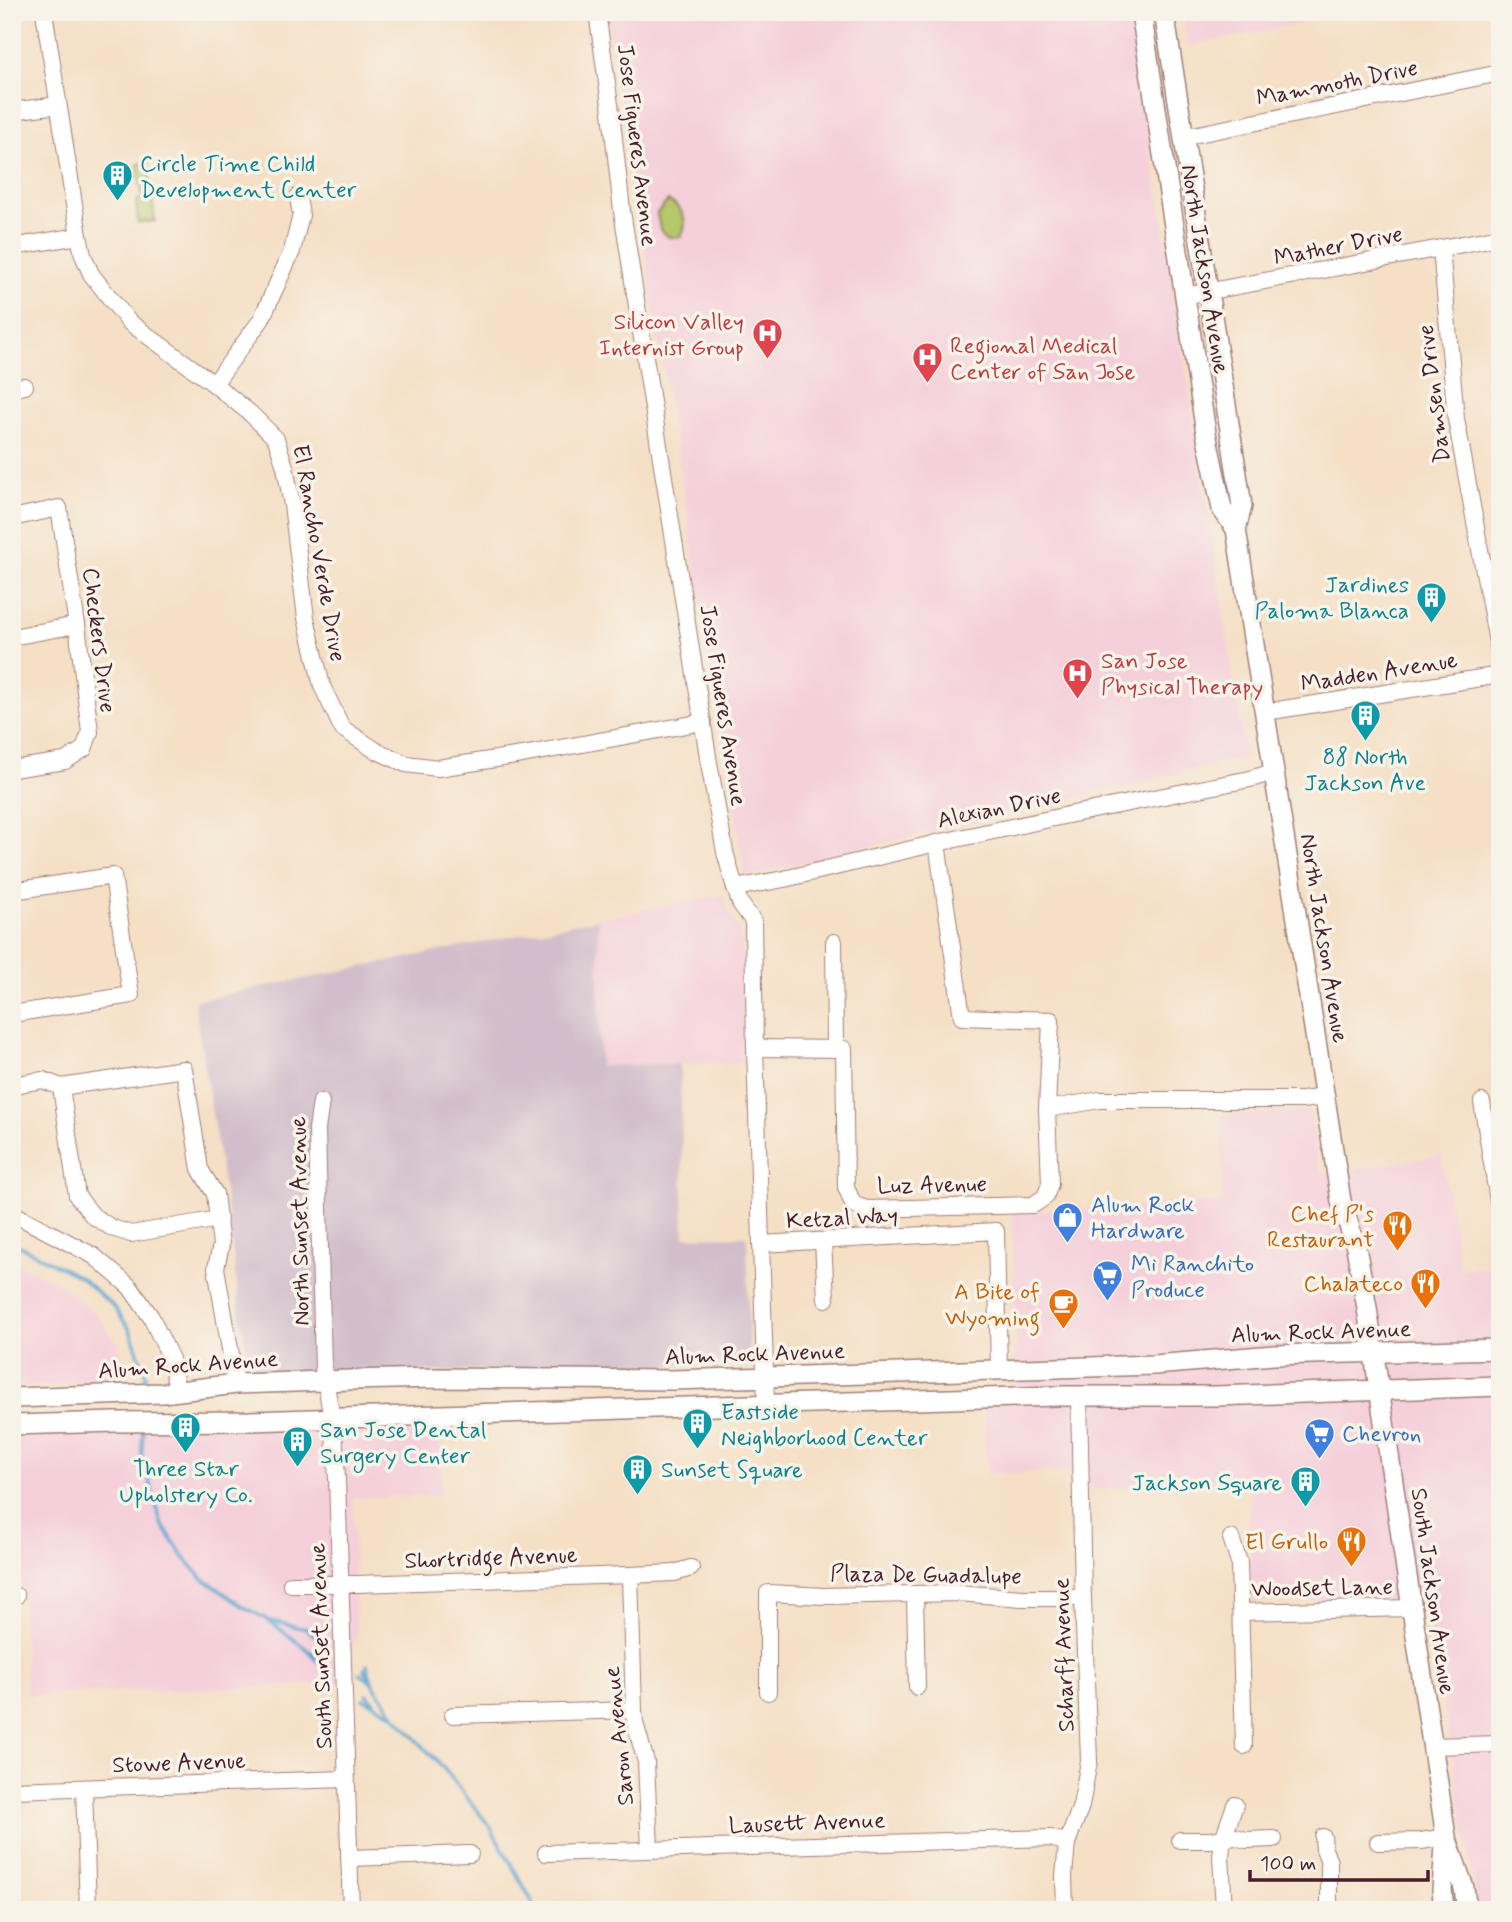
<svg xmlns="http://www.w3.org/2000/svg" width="1512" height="1922" font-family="Mynerve,sans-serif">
  <rect width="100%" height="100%" fill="#f7f3e8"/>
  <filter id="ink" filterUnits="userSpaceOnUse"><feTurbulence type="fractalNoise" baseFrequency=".0143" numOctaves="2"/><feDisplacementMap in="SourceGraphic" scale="14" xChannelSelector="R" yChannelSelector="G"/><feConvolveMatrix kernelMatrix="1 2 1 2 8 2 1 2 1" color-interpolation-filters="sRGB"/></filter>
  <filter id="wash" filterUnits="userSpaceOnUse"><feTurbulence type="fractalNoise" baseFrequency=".00686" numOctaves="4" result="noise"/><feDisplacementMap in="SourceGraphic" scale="28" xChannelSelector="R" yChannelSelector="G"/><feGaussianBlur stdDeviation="1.57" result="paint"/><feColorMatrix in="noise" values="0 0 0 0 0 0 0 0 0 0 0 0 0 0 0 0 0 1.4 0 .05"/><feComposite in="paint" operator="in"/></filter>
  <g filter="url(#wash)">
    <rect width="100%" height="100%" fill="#f5dfc5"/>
    <!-- built -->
    <g fill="#f5cfda">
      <polygon points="606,12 1130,12 1246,757 745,876"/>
      <polygon points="1183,12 1357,12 1188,46"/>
      <polygon points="722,895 744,942 742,1063 600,1066 598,919"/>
      <polygon points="1309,1111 1320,1172 1351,1170 1442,1155 1460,1269 1500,1266 1500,1383 1496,1392 1500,1412 1500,1910 1478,1910 1426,1600 1251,1601 1249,1485 1094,1489 1071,1470 987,1474 984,1405 1017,1404 1012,1212 1223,1202 1221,1115"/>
      <polygon points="18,1264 62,1286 95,1313 118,1344 131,1382 12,1387 12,1265"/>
      <polygon points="439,1421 441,1495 353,1498 356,1636 339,1684 26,1695 16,1429"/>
    </g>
    <!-- industrial -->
    <polygon fill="#d1bdcb" points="598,919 600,1066 680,1064 684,1237 747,1236 749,1364 251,1376 240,1314 230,1227 194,1001"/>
    <!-- green -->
    <g fill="#b5c86b" stroke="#80744b" stroke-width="2">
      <polygon points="148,162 155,221 138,223 136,200 142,199 138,164"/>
      <path d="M668,201C683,207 690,224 680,237H669L660,230L657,213Z"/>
    </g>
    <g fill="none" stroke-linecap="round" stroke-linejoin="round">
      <!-- stream -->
      <g stroke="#58a3d0" stroke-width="3.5">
        <polyline points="12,1242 81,1278 113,1306 130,1330 146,1375 146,1387"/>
        <polyline points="143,1430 141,1464 148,1476 161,1523 183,1556 202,1578 244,1607 268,1620 309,1651 321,1657"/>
        <polyline points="272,1621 306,1629 315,1636"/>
        <polyline points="306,1629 322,1628"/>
        <polyline points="310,1653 318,1662"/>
        <polyline points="367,1665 372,1682"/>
        <polyline points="364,1669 370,1679"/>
        <polyline points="360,1673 373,1684 393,1713"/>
        <polyline points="367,1694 374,1702"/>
        <polyline points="364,1699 394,1715 446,1771 491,1828 537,1910"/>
      </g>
    </g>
  </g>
  <g filter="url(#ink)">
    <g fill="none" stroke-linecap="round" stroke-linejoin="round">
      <defs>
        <g id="minor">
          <polyline points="44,12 79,236 83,255 91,274 129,322 214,384 251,414 276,439 285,467 292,505 306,618 322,686 342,728 375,750 406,764 438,768 522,755 703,722"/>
          <polyline points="597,12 611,112 622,211 709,763 725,852 735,888 740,903 753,921 755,1048 766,1404"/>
          <polyline points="12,111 58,105"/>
          <polyline points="1183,137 1500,73"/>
          <polyline points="12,247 79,236"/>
          <polyline points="1441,248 1456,419 1500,658"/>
          <polyline points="1184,296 1500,237"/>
          <polyline points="214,384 261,320 292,251 301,215 298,197"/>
          <polyline points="12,388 25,386"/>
          <polyline points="12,518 59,508 77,625 90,732 84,749 65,761 12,769"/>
          <polyline points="12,637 77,625"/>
          <polyline points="1265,712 1500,675"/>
          <polyline points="937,843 962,1017 1051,1020 1047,1109"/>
          <polyline points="735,888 784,879 937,843 1068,815 1250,779 1274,772"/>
          <polyline points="12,891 113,876 131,995 12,1014"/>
          <polyline points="834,942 835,1049"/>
          <polyline points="755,1048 844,1049 846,1187 853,1204 866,1209 1033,1205 1045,1197 1050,1184 1047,1109 1100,1100 1302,1100 1325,1097"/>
          <polyline points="12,1085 43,1080 61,1087 184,1069 200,1169 215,1194 221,1245 216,1268 236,1384"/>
          <polyline points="61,1087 77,1196 93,1216 112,1228 131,1234 219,1219"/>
          <polyline points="321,1102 317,1129 323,1368 334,1430 337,1479 351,1910"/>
          <polyline points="1482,1102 1500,1213"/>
          <polyline points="12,1213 94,1256 130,1287 151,1317 171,1359 177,1391"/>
          <polyline points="823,1241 826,1299"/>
          <polyline points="761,1244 996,1231 999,1370"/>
          <polyline points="1231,1538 1239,1562 1244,1746"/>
          <polyline points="630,1575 634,1710 635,1723 646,1762 650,1849"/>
          <polyline points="291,1584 357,1584 630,1575 674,1573 691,1568"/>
          <polyline points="915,1594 917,1687"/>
          <polyline points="12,1596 16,1596"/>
          <polyline points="1241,1612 1411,1608"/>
          <polyline points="768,1692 768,1593 825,1596 958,1593 1022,1598 1083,1598"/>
          <polyline points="453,1715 634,1710"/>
          <polyline points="1432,1746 1500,1744"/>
          <polyline points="84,1788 88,1910"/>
          <polyline points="12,1790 346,1779"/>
          <polyline points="1323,1837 1324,1849 1329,1862 1329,1910"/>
          <polyline points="1180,1840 1209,1840 1236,1837 1246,1840 1274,1839"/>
          <polyline points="1378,1842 1421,1841 1446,1837"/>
          <polyline points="546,1853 1051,1838 1067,1843"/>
          <polyline points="349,1858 470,1854"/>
          <polyline points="1065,1910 1064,1876 1067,1843 1081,1806 1089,1761 1083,1598 1079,1396"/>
          <polyline points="1224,1910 1221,1856 1223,1839 1235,1805"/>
        </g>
        <g id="major">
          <polyline points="1141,12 1206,433 1222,509 1236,529"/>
          <polyline points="1164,12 1242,506 1236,529 1341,1201 1356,1247 1367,1308 1446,1837 1464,1888 1467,1910"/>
          <polyline points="12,1398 163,1393 236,1384 350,1380 435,1378 672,1380 1154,1365 1274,1355 1500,1349"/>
          <polyline points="12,1425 116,1422 250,1421 780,1404 1056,1396 1216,1396 1500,1386"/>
          <polyline points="1444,1910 1442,1890 1445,1845"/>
        </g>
      </defs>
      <!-- minor casing -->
      <use href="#minor" stroke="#a07f78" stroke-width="18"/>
      <!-- major casing -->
      <use href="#major" stroke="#a07f78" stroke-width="22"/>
      <!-- minor -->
      <use href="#minor" stroke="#fff" stroke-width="16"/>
      <!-- major -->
      <use href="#major" stroke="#fff" stroke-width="19"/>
    </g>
  </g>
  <!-- icons -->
  <defs>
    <symbol id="building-pin" viewBox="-11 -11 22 30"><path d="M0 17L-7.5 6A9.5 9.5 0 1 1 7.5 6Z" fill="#0f9aa8" stroke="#f7f3e8"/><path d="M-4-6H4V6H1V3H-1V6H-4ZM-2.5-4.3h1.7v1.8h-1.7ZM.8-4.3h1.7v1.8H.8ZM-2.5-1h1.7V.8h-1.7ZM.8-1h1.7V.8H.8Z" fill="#fff"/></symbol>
    <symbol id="hospital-pin" viewBox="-11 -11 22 30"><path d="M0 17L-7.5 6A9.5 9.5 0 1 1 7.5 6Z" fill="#e0444e" stroke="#f7f3e8"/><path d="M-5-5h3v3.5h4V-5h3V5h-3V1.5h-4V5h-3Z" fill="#fff"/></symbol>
    <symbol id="shop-pin" viewBox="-11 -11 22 30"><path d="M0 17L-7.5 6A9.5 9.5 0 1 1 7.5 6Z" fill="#3f7fe0" stroke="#f7f3e8"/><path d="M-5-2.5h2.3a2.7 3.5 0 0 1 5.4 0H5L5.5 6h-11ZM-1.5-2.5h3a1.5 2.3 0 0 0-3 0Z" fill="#fff"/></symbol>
    <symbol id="restaurant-pin" viewBox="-11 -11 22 30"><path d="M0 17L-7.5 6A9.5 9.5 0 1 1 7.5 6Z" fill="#e8710a" stroke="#f7f3e8"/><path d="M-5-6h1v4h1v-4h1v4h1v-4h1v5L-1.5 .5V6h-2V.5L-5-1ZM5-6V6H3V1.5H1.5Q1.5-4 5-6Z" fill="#fff"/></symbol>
    <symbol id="supermarket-pin" viewBox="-11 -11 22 30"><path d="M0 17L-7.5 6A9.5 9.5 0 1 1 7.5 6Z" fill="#3f7fe0" stroke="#f7f3e8"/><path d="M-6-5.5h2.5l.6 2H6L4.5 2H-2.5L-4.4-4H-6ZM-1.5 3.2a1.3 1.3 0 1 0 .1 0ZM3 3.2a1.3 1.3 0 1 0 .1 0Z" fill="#fff"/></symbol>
    <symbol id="cafe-pin" viewBox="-11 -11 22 30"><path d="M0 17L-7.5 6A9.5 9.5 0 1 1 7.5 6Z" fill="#e8710a" stroke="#f7f3e8"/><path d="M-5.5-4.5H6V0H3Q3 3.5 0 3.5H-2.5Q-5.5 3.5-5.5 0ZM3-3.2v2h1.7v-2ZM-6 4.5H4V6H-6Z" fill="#fff"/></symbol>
  </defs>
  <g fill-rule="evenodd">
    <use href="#building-pin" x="100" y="158" width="35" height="47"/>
    <use href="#hospital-pin" x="750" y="316" width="35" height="47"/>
    <use href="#hospital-pin" x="910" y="340" width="35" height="47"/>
    <use href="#building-pin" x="1414" y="580" width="35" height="47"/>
    <use href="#hospital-pin" x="1060" y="656" width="35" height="47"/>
    <use href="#building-pin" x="1348" y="698" width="35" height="47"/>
    <use href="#shop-pin" x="1050" y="1200" width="35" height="47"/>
    <use href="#restaurant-pin" x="1380" y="1208" width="35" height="47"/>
    <use href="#supermarket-pin" x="1090" y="1258" width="35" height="47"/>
    <use href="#restaurant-pin" x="1408" y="1266" width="35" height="47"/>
    <use href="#cafe-pin" x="1046" y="1286" width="35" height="47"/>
    <use href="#building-pin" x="680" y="1406" width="35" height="47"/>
    <use href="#building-pin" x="168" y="1410" width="35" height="47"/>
    <use href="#supermarket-pin" x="1302" y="1416" width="35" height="47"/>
    <use href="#building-pin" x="280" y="1424" width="35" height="47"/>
    <use href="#building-pin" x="620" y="1452" width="35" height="47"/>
    <use href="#building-pin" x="1288" y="1464" width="35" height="47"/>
    <use href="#restaurant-pin" x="1334" y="1524" width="35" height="47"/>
  </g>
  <g text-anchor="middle" stroke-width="7" stroke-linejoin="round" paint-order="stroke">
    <!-- street labels -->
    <g font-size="23" fill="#4a1f2b" stroke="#f7f3e8">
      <text transform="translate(1337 82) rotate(-11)" y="8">Mammoth Drive</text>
      <text transform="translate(638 145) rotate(83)" y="8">Jose Figueres Avenue</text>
      <text transform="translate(1338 245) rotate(-11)" y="8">Mather Drive</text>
      <text transform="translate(1206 269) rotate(81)" y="8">North Jackson Avenue</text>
      <text transform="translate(1433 394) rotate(-97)" y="8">Damsen Drive</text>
      <text transform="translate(320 553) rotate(80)" y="8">El Rancho Verde Drive</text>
      <text transform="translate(100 640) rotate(83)" y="8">Checkers Drive</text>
      <text transform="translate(1379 671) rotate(-9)" y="8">Madden Avenue</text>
      <text transform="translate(724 705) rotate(81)" y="8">Jose Figueres Avenue</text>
      <text transform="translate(999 807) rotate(-12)" y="8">Alexian Drive</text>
      <text transform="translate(1325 938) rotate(81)" y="8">North Jackson Avenue</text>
      <text transform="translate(932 1184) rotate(-1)" y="8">Luz Avenue</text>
      <text transform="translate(842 1217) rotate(-3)" y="8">Ketzal Way</text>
      <text transform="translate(299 1221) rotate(-91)" y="8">North Sunset Avenue</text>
      <text transform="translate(1321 1331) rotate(-2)" y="8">Alum Rock Avenue</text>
      <text transform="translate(755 1353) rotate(-2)" y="8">Alum Rock Avenue</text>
      <text transform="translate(188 1364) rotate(-4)" y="8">Alum Rock Avenue</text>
      <text transform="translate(491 1557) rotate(-2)" y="8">Shortridge Avenue</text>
      <text transform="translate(926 1574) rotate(1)" y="8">Plaza De Guadalupe</text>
      <text transform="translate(1322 1587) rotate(-1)" y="8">Woodset Lane</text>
      <text transform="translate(1434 1591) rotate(82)" y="8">South Jackson Avenue</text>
      <text transform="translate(320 1646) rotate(-92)" y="8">South Sunset Avenue</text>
      <text transform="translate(1063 1655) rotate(-92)" y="8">Scharff Avenue</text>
      <text transform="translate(618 1736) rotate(-96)" y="8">Saron Avenue</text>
      <text transform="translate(179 1762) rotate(-2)" y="8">Stowe Avenue</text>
      <text transform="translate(807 1822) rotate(-2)" y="8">Lausett Avenue</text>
    </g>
    <!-- culture labels -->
    <g font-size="23" fill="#0d838f" stroke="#f7f3e8" text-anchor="start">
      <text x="140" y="171">Circle Time Child<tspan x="140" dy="26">Development Center</tspan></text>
      <text x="1409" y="592" text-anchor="end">Jardines<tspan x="1409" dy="26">Paloma Blanca</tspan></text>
      <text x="1365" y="764" text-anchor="middle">88 North<tspan x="1365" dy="26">Jackson Ave</tspan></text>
      <text x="721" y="1419">Eastside<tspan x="721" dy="26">Neighborhood Center</tspan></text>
      <text x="320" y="1437">San Jose Dental<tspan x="320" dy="26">Surgery Center</tspan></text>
      <text x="186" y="1476" text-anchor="middle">Three Star<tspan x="186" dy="26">Upholstery Co.</tspan></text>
      <text x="661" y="1477">Sunset Square</text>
      <text x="1282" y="1490" text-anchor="end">Jackson Square</text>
    </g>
    <!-- health labels -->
    <g font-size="23" fill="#be3a42" stroke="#f7f3e8" text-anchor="start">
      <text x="744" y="329" text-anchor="end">Silicon Valley<tspan x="744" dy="26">Internist Group</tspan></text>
      <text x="950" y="353">Regional Medical<tspan x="950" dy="26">Center of San Jose</tspan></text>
      <text x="1101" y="668">San Jose<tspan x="1101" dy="26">Physical Therapy</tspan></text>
    </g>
    <!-- shop labels -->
    <g font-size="23" fill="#366cbe" stroke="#f7f3e8" text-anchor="start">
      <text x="1091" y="1212">Alum Rock<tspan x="1091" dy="26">Hardware</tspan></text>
      <text x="1131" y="1271">Mi Ranchito<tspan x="1131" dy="26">Produce</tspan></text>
      <text x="1342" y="1441">Chevron</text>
    </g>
    <!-- food labels -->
    <g font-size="23" fill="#c56008" stroke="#f7f3e8" text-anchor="end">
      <text x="1374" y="1221">Chef P's<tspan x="1374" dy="26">Restaurant</tspan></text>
      <text x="1403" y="1291">Chalateco</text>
      <text x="1040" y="1299">A Bite of<tspan x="1040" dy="26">Wyoming</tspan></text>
      <text x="1328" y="1549">El Grullo</text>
    </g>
  </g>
  <!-- margin -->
  <rect width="1512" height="1922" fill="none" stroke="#f7f3e8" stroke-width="42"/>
  <!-- scale -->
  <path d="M1250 1870v10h178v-10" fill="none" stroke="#4a1f2b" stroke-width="3.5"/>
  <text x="1260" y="1870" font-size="21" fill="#4a1f2b" stroke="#f7f3e8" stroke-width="5" paint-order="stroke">100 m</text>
</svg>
